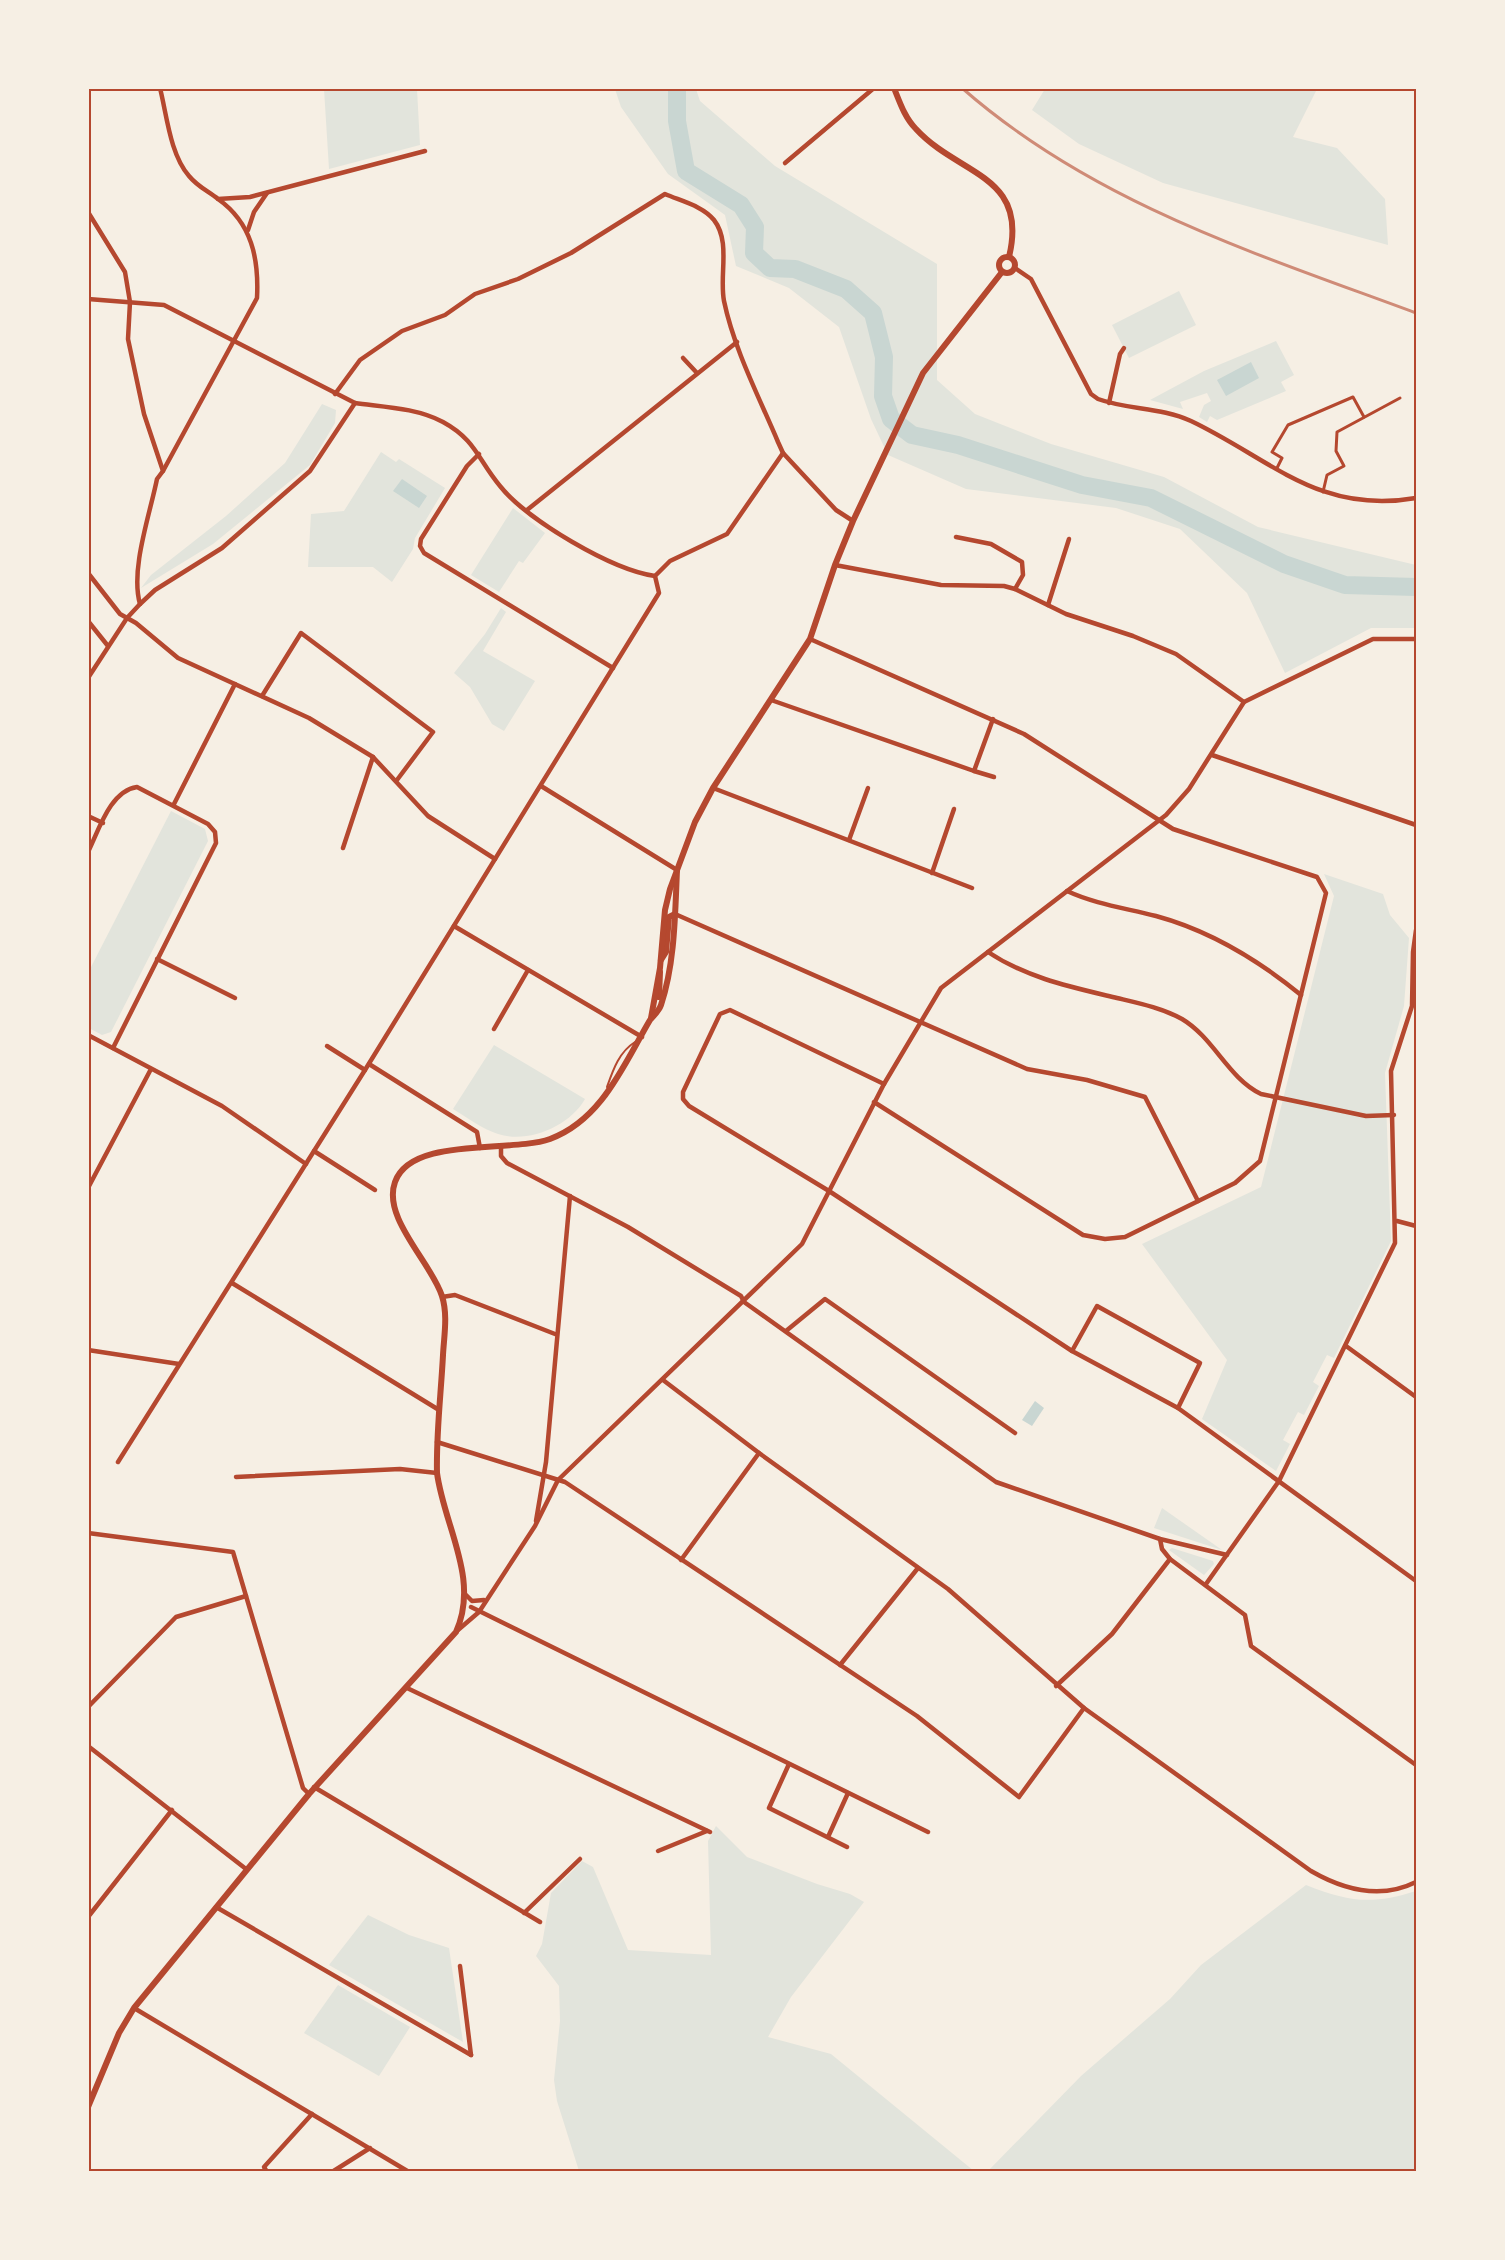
<svg xmlns="http://www.w3.org/2000/svg" width="1505" height="2260" font-family="Rubik,sans-serif">
  <rect width="100%" height="100%" fill="#f6efe4"/>
  <!-- green -->
  <g fill="#e2e4dc">
    <polygon points="324,89 417,89 420,145 329,169"/>
    <polygon points="615,89 696,89 700,101 775,166 937,264 937,380 975,414 1051,444 1164,477 1258,527 1416,565 1416,628 1371,628 1285,673 1247,593 1180,529 1116,508 966,489 888,455 871,419 839,327 789,288 736,266 725,215 668,174 621,107"/>
    <polygon points="1045,89 1317,89 1293,137 1337,148 1385,199 1388,245 1163,183 1079,144 1032,110"/>
    <polygon points="1179,291 1196,325 1129,358 1112,325"/>
    <polygon points="1276,341 1294,375 1281,382 1286,391 1217,420 1210,416 1207,422 1199,417 1204,405 1211,401 1207,393 1180,402 1183,409 1150,400 1204,371"/>
    <polygon points="322,404 336,410 335,423 310,465 213,544 141,588 151,575 226,516 285,463"/>
    <polygon points="381,452 396,462 399,459 445,488 415,538 413,549 392,582 373,567 308,567 311,514 344,511"/>
    <polygon points="513,508 545,533 523,563 519,561 499,592 471,575"/>
    <polygon points="501,608 506,612 483,651 535,681 504,731 492,724 470,687 454,673 485,634"/>
    <polygon points="171,811 205,829 208,841 111,1032 102,1035 89,1028 89,971"/>
    <polygon points="1324,874 1383,894 1390,915 1409,938 1404,1006 1385,1073 1391,1241 1334,1358 1327,1355 1313,1382 1319,1386 1304,1415 1298,1412 1283,1440 1290,1444 1276,1471 1202,1419 1227,1360 1142,1244 1261,1187 1334,896"/>
    <path d="M494,1045L585,1099C570,1126 528,1144 498,1134C482,1129 468,1118 453,1109Z"/>
    <polygon points="1162,1508 1222,1550 1154,1528"/>
    <polygon points="1172,1548 1213,1561 1214,1564 1204,1575 1169,1550"/>
    <polygon points="716,1826 747,1857 817,1884 850,1894 864,1902 791,1997 768,2037 831,2054 974,2171 579,2171 557,2101 554,2080 560,2021 559,1986 536,1956 542,1944 551,1893 582,1861 593,1867 628,1950 711,1955 708,1841"/>
    <path d="M1306,1885C1349,1902 1372,1905 1416,1891V2171H988L1081,2076L1170,1999L1201,1965Z"/>
    <polygon points="368,1915 409,1935 449,1948 463,2042 329,1965"/>
    <polygon points="338,1985 410,2027 379,2076 304,2033"/>
  </g>
  <!-- water -->
  <g fill="#c9d6d2">
    <polygon points="1251,362 1259,378 1226,396 1217,380"/>
    <polygon points="402,479 427,496 419,508 393,491"/>
    <polygon points="1035,1401 1044,1408 1032,1426 1022,1420"/>
  </g>
  <g fill="none" stroke-linecap="round" stroke-linejoin="round">
    <!-- river -->
    <polyline stroke="#c9d6d2" stroke-width="18" points="677,88 677,121 686,171 741,205 755,227 754,253 770,268 795,269 846,289 873,313 884,357 883,396 891,419 912,435 958,445 1082,485 1151,498 1284,564 1345,585 1416,587"/>
    <!-- service -->
    <path stroke="#b5482f" stroke-width="2" d="M607,1087C613,1070 619,1052 635,1042"/>
    <!-- pedestrian -->
    <g stroke="#b5482f" stroke-width="3">
      <polyline points="1277,468 1282,458 1272,452 1288,425 1353,397 1364,417"/>
      <polyline points="1323,492 1327,475 1344,466 1336,451 1337,432 1400,398"/>
    </g>
    <!-- minor -->
    <g stroke="#b5482f" stroke-width="4.5">
      <path d="M160,88C167,116 170,154 189,176C198,187 208,191 218,199C252,223 259,259 257,298L163,471"/>
      <polyline points="785,163 874,88"/>
      <polyline points="218,199 250,197 425,151"/>
      <path d="M88,212L125,272L130,302L128,339L144,414L163,471L157,479C150,514 130,570 140,604"/>
      <polyline points="248,230 254,212 267,193"/>
      <path d="M1015,268L1031,279L1091,394L1098,399C1128,410 1161,407 1191,421C1271,459 1319,515 1416,498"/>
      <polyline points="88,299 164,305 355,403 310,471 222,548 155,590 140,604 127,618 88,678"/>
      <polyline points="683,358 697,373"/>
      <path d="M335,394L360,360L402,331L445,315L475,294L518,279L571,253L665,194C681,201 703,206 714,220C731,242 719,275 724,301C734,349 759,397 778,442L783,453L836,510L853,521"/>
      <path d="M355,403C384,407 417,408 443,422C476,440 478,460 500,486C527,520 612,570 655,576"/>
      <polyline points="1109,403 1120,354 1124,348"/>
      <polyline points="479,454 467,466 421,539 420,546 424,553 613,668"/>
      <polyline points="527,510 737,342"/>
      <polyline points="956,537 991,544 1022,562 1023,575 1015,589"/>
      <polyline points="835,565 941,585 1004,586 1015,589 1066,614 1133,636 1176,654 1244,702"/>
      <polyline points="88,573 120,614 136,623 178,658 309,718 373,757 428,816 495,859"/>
      <polyline points="1048,605 1069,539"/>
      <polyline points="88,621 108,646"/>
      <polyline points="810,639 1024,734 1173,829 1317,877 1326,893 1260,1161 1235,1183 1125,1237 1105,1239 1083,1235 874,1102"/>
      <polyline points="262,696 301,633 433,732 397,780"/>
      <polyline points="771,700 974,771 993,719"/>
      <polyline points="1212,755 1416,825"/>
      <polyline points="974,771 994,777"/>
      <polyline points="541,786 677,870"/>
      <polyline points="713,788 972,888"/>
      <polyline points="174,804 235,684"/>
      <polyline points="88,816 103,823"/>
      <polyline points="849,840 868,788"/>
      <polyline points="343,848 373,757"/>
      <path d="M88,852C99,830 110,791 137,787L208,824L215,832L216,843L113,1048"/>
      <polyline points="932,873 954,809"/>
      <path d="M1067,891C1095,904 1125,908 1156,916C1211,931 1257,959 1301,995"/>
      <polyline points="675,914 1027,1069 1087,1080 1145,1097 1198,1201"/>
      <polyline points="454,926 642,1037"/>
      <path d="M988,952C1027,978 1071,987 1117,998C1138,1003 1162,1008 1182,1019C1214,1038 1228,1078 1261,1094L1366,1116L1394,1115"/>
      <polyline points="157,959 235,998"/>
      <polyline points="494,1029 528,970"/>
      <polyline points="88,1035 222,1106 306,1164"/>
      <polyline points="327,1046 365,1070"/>
      <polyline points="369,1064 477,1132 480,1148"/>
      <polyline points="884,1084 730,1010 720,1014 683,1092 683,1099 689,1106 829,1191 1072,1351 1178,1408 1416,1581"/>
      <polyline points="501,1147 501,1156 507,1163 628,1227 741,1296 744,1302 996,1482 1160,1539 1227,1555"/>
      <polyline points="314,1151 375,1190"/>
      <polyline points="88,1188 151,1069"/>
      <polyline points="1397,1221 1416,1226"/>
      <polyline points="232,1283 439,1410"/>
      <polyline points="442,1297 455,1295 555,1334"/>
      <polyline points="786,1331 825,1299 1015,1433"/>
      <polyline points="1346,1346 1416,1397"/>
      <polyline points="88,1350 179,1364"/>
      <polyline points="1072,1351 1097,1306 1200,1363 1178,1408"/>
      <path d="M663,1380L759,1453L948,1589L1084,1708L1311,1871C1344,1890 1380,1900 1416,1882"/>
      <polyline points="437,1442 565,1482 917,1716 1019,1797 1084,1708"/>
      <polyline points="118,1462 365,1070 659,593 655,576 670,561 727,534 783,453"/>
      <polyline points="236,1477 400,1469 437,1473"/>
      <polyline points="536,1521 546,1462 570,1196"/>
      <polyline points="88,1533 233,1552 303,1788 309,1794"/>
      <polyline points="1160,1539 1162,1549 1170,1559 1245,1615 1251,1646 1416,1765"/>
      <polyline points="681,1560 759,1453"/>
      <polyline points="1206,1584 1279,1481 1395,1243 1391,1071 1412,1006 1413,952 1416,930"/>
      <polyline points="466,1595 472,1601 484,1600"/>
      <polyline points="471,1607 928,1832"/>
      <polyline points="458,1630 479,1612 535,1526 558,1480 802,1244 884,1084 941,988 1166,815 1189,789 1244,702 1373,639 1416,639"/>
      <polyline points="840,1665 918,1568"/>
      <polyline points="1056,1686 1112,1634 1170,1559"/>
      <polyline points="407,1688 710,1832"/>
      <polyline points="88,1707 176,1617 246,1596"/>
      <polyline points="88,1746 246,1869"/>
      <polyline points="789,1764 769,1808 847,1847"/>
      <polyline points="314,1787 540,1922"/>
      <polyline points="828,1837 848,1793"/>
      <polyline points="658,1851 707,1831"/>
      <polyline points="216,1907 471,2055"/>
      <polyline points="524,1913 580,1859"/>
      <polyline points="88,1917 172,1810"/>
      <polyline points="460,1966 471,2055"/>
      <polyline points="134,2008 409,2172"/>
      <polyline points="267,2172 264,2167 312,2114"/>
      <polyline points="332,2172 370,2148"/>
    </g>
    <!-- secondary -->
    <g stroke="#b5482f" stroke-width="6">
      <path d="M894,88C900,103 905,118 916,129C959,176 1029,174 1009,257"/>
      <circle cx="1007" cy="265" r="8"/>
      <polyline points="661,960 666,952 669,917 675,914"/>
      <polyline points="659,997 660,972"/>
      <polyline points="651,1018 660,968 665,910 670,889 695,822 713,788 810,639 835,565 853,521 923,373 1002,272"/>
      <path d="M88,2107L119,2033L134,2008L309,1794L456,1632C480,1579 444,1526 437,1473C436,1434 441,1394 443,1355C444,1336 448,1315 442,1296C431,1262 382,1218 395,1182C411,1136 511,1153 550,1139C602,1120 624,1064 650,1020C654,1015 659,1011 661,1005C675,963 675,914 677,870"/>
    </g>
    <!-- rail -->
    <path stroke="#cf8b77" stroke-width="3" d="M962,88C1093,203 1257,254 1416,313"/>
  </g>
  <!-- border -->
  <rect width="1505" height="2260" fill="none" stroke="#f6efe4" stroke-width="180"/>
  <rect x="90" y="90" width="1325" height="2080" fill="none" stroke="#b5482f" stroke-width="2"/>
</svg>
